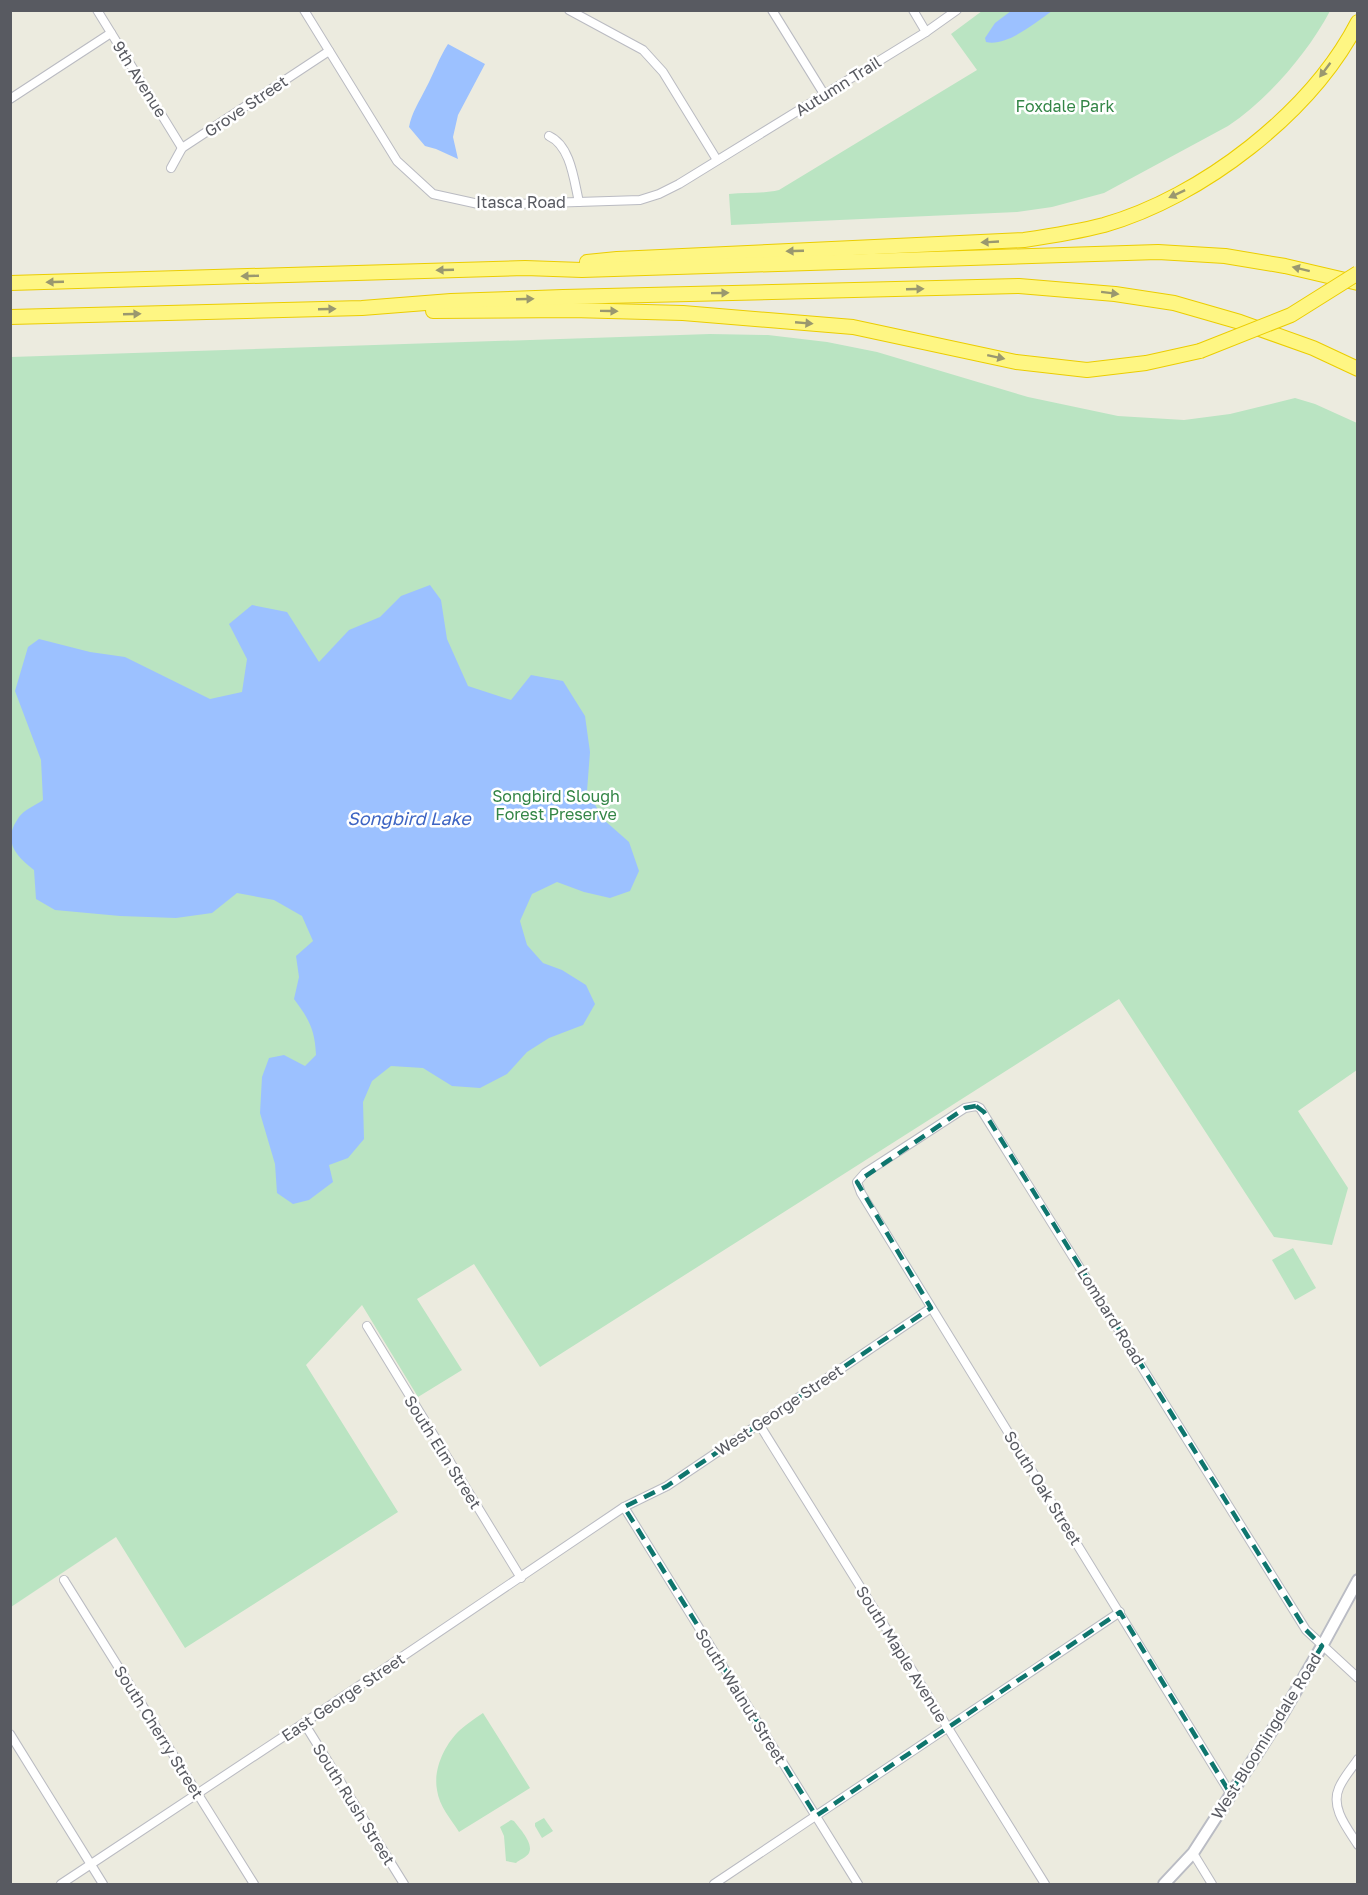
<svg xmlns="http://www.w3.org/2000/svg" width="1368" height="1895" font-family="'Golos Text',sans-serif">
  <rect width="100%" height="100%" fill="#ecebdf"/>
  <!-- green -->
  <g fill="#bae4c2">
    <path d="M982,11H1330C1307,54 1269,98 1228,126L1104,193L1052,207L1017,212L731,225L729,194C746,192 762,194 779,190L977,70L951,34Z"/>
    <polygon points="710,334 768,335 827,342 877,352 1028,397 1118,416 1184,420 1230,414 1295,398 1315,404 1357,423 1357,1070 1298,1111 1348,1188 1332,1245 1274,1237 1119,999 540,1367 474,1264 417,1299 462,1370 418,1397 362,1305 306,1365 398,1512 185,1648 116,1537 11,1607 11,357"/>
    <polygon points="1293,1248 1316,1288 1295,1300 1272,1260"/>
    <path d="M483,1713L530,1788L459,1832C451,1819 439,1806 437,1790C433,1769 445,1744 460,1730C467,1724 475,1718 483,1713Z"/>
    <polygon points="544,1818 553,1831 542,1838 535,1826 535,1823"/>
    <path d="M511,1820L514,1821C519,1828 534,1843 529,1853C527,1857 519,1860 516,1863L506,1861L504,1836L500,1827Z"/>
  </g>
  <!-- water -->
  <g fill="#9cc1ff">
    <path d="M1011,11V10L1052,11C1036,22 1007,47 986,42L985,38L995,23Z"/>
    <path d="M448,44L485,64L458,115L453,137L458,159L436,149L425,146L409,127C412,112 419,102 426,88C434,73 439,58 448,44Z"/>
    <path d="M430,585L441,600L447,639L468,686L511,700L531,675L563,681L585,716L590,752L587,791L604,820L629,842L639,871L630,891L610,898L584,892L557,882L532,894L520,921L527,945L543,963L562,970L586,985L595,1004L583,1025L549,1038L527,1052L507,1074L480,1088L452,1086L423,1068L391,1066L372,1081L363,1102L364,1139L348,1158L329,1165L333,1182L309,1200L293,1204L277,1193L275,1164L260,1113L262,1077L269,1058L284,1055L305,1066L316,1055C315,1030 309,1019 294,999L299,977L296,956L313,941L302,916L274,900L237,893L212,913L176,918L120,916L55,910L36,899L34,870C15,855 2,841 19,817C24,810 36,805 43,800L41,760L15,691L28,647L39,639L90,652L125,657L210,699L242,692L247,659L229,624L252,605L287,612L319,662L349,630L380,617L401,596Z"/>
  </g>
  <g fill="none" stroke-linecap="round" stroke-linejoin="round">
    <defs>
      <g id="street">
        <polyline points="97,10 182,148"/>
        <polyline points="304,10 397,161 433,194 483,205 640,200 659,194 679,184 926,32 957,10"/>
        <polyline points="569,10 643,50 663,72 717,160"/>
        <polyline points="772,10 824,94"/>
        <polyline points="913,10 926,32"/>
        <polyline points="10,99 111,33"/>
        <path d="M549,136C571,146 574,181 579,202"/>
        <polyline points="171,168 182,148 329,51"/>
        <polyline points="367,1326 521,1578"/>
        <polyline points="759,1424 1045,1884"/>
        <polyline points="624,1507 858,1884"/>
        <polyline points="64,1580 254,1884"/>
        <polyline points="304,1723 404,1884"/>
        <polyline points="10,1734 103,1884"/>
        <path d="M1358,1759C1352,1768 1343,1778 1339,1788C1330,1808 1348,1829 1358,1845"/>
        <polyline points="1230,1793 861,1193 857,1182 865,1173 965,1108 976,1106 980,1108 1306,1630 1358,1678"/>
        <polyline points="1193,1853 1212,1884"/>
        <polyline points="61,1884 304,1723 624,1507 667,1486 931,1308"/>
        <polyline points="714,1884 1120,1612"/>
      </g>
      <polyline id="secondary" points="1164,1884 1193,1853 1282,1715 1322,1646 1358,1580"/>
      <g id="highway">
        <path d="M587,262L617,259L1024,240C1051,236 1077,232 1104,225C1202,197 1311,113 1358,22"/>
        <polyline points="10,283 525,268 582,270 1158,252 1225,256 1285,266 1358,283"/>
        <polyline points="433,311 572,310 683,313 853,327 1016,362 1087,370 1146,363 1200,351"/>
        <polyline points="10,317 362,308 451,301 563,297 1019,286 1115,294 1174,303 1240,322 1313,348 1358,369"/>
      </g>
    </defs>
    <!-- street casing -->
    <use href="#street" stroke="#babbc2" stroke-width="10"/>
    <!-- secondary casing -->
    <use href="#secondary" stroke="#babcc4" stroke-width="14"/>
    <!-- highway casing -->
    <use href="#highway" stroke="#ebcd00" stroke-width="16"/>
    <!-- street -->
    <use href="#street" stroke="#fff" stroke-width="8"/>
    <!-- secondary -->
    <use href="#secondary" stroke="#fff" stroke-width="10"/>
    <!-- highway -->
    <use href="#highway" stroke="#fef683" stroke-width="14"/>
    <defs>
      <polyline id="highway-bridge" points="1200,351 1291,315 1358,273"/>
    </defs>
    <!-- highway-bridge casing -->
    <use href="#highway-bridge" stroke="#ebcd00" stroke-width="16" stroke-linecap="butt"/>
    <!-- highway-bridge -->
    <use href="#highway-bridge" stroke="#fef683" stroke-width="14"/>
  </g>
  <!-- one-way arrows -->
  <defs><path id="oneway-solid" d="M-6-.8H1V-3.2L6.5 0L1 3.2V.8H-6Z" transform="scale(1.5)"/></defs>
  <g fill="#9a986f">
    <use href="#oneway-solid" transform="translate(1325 70) rotate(127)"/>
    <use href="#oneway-solid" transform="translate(1177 194) rotate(155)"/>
    <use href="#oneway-solid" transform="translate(990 242) rotate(177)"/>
    <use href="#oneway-solid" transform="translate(795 251) rotate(178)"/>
    <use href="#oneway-solid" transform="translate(1301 269) rotate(-166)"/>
    <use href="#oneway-solid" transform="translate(445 270) rotate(178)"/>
    <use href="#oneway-solid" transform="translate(250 276) rotate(178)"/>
    <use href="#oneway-solid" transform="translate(55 282) rotate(178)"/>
    <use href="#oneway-solid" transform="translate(915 289) rotate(-2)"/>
    <use href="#oneway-solid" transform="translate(720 293) rotate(-1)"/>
    <use href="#oneway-solid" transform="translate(1110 293) rotate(7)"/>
    <use href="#oneway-solid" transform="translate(525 299) rotate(-2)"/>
    <use href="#oneway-solid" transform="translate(327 309) rotate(-2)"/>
    <use href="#oneway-solid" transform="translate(609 311) rotate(1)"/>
    <use href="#oneway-solid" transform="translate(132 314) rotate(-2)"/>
    <use href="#oneway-solid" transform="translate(804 323) rotate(5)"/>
    <use href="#oneway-solid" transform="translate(996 357) rotate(12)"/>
  </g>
  <!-- marked area -->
  <path fill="none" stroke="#0f766e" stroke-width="4.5" stroke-dasharray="12 8" stroke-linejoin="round" d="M976,1106L984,1112L1306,1630L1322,1646L1230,1793L1120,1612L816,1816L624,1507L667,1486L931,1308L857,1182L965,1108Z"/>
  <g text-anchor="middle" stroke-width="5" stroke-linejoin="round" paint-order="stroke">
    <!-- street labels -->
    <g font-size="16" fill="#585a61" stroke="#fff">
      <text transform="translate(140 79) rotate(58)" y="6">9th Avenue</text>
      <text transform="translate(838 86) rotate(-32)" y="6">Autumn Trail</text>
      <text transform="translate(246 106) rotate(-34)" y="6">Grove Street</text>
      <text x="521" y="208">Itasca Road</text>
      <text transform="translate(1111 1316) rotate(58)" y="6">Lombard Road</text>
      <text transform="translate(779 1410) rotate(-34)" y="6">West George Street</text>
      <text transform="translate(443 1452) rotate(58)" y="6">South Elm Street</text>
      <text transform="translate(1043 1488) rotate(58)" y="6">South Oak Street</text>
      <text transform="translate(902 1654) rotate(58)" y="6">South Maple Avenue</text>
      <text transform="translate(741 1696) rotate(58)" y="6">South Walnut Street</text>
      <text transform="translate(343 1697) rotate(-34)" y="6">East George Street</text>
      <text transform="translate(159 1732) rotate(58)" y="6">South Cherry Street</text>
      <text transform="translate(1266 1736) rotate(-58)" y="6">West Bloomingdale Road</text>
      <text transform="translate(354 1804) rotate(58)" y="6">South Rush Street</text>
    </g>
    <!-- park labels -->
    <g font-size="16" fill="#338546" stroke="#fff">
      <text x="1065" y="112">Foxdale Park</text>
      <text x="556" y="802">Songbird Slough<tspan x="556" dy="18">Forest Preserve</tspan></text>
    </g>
    <!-- water labels -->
    <g font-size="18" font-style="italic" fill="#3e65c3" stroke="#fff">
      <text x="409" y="825">Songbird Lake</text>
    </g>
  </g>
  <!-- border -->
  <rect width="1368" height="1895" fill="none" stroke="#585a61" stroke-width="24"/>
</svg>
